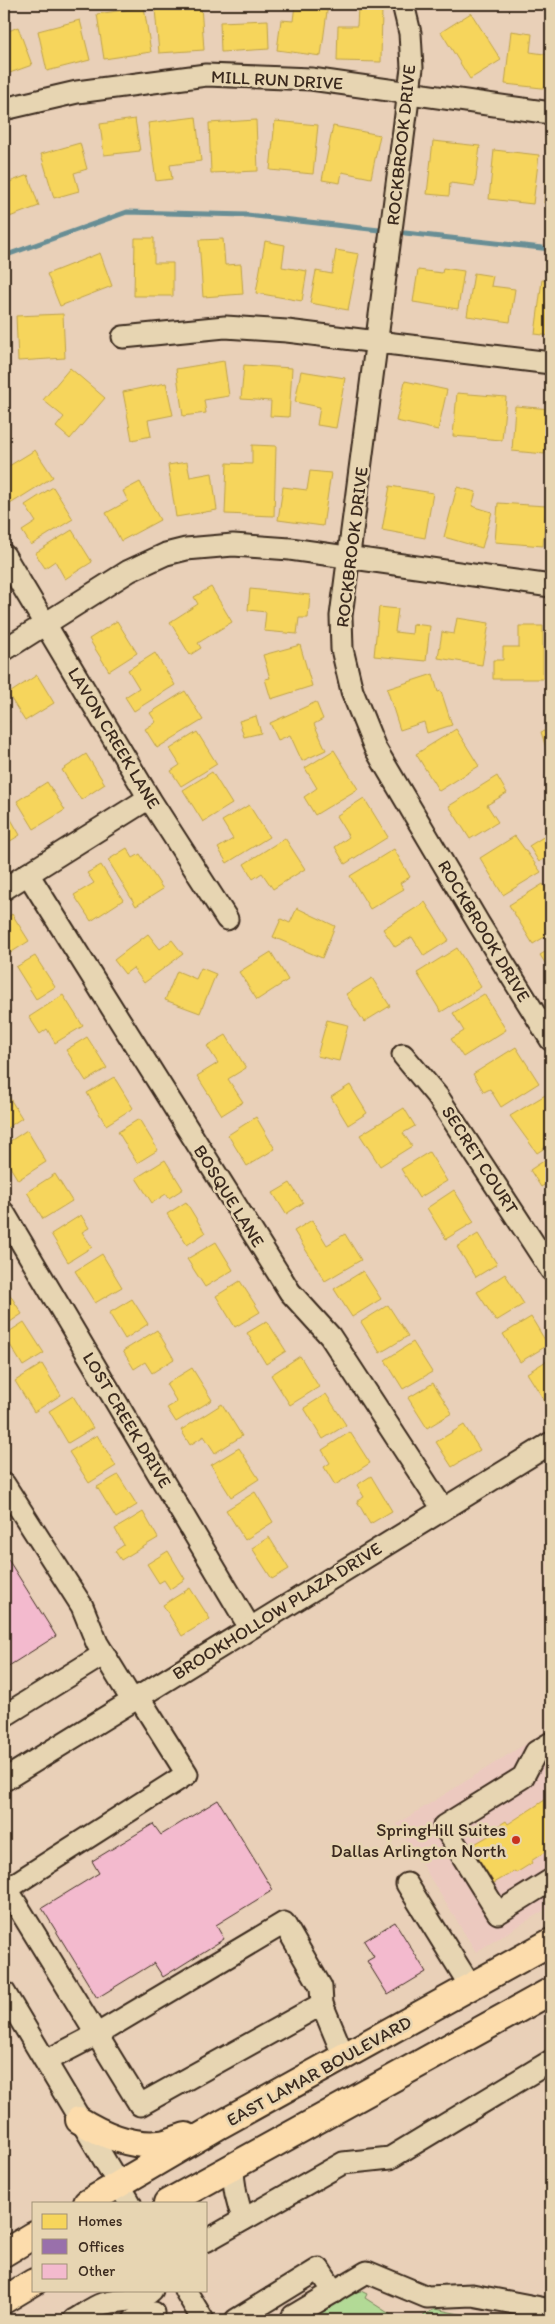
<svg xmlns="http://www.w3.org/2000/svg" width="555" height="2324" font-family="Itim,sans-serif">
  <rect width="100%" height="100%" fill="#e9d0b8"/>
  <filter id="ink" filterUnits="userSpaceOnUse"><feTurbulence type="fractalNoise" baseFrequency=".02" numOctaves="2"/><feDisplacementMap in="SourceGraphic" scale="10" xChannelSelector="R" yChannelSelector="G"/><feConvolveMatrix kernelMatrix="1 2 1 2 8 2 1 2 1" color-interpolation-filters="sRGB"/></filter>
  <g filter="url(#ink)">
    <!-- built -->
    <polygon fill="#ecc9bf" points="551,1728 551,1906 476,1952 397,1824"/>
    <!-- green -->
    <g fill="#b2da96" stroke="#76825a">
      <polygon points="361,2291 367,2294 365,2298 399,2320 306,2320 351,2293"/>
      <polygon points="435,2309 489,2320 423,2320 424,2315"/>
    </g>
    <!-- homes -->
    <g fill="#f6d55c" stroke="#bea249">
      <polygon points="295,4 328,4 321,56 277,50 281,20 293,21"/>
      <polygon points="201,5 204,50 159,53 155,9"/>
      <polygon points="144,7 151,52 104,59 97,14"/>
      <polygon points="358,7 382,8 381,62 337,61 338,26 357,26"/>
      <polygon points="471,13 501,60 470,79 441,32"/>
      <polygon points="80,20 90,60 47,71 38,31"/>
      <polygon points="268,20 269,49 221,52 220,22"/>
      <polygon points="18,27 32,65 4,75 4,33"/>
      <polygon points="511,31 532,34 530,52 551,55 551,89 505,84"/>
      <polygon points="196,117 201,161 170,165 172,179 156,181 148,123"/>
      <polygon points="135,119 140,151 104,155 100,124"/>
      <polygon points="256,120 258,171 211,173 209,123"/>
      <polygon points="275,121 318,125 313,174 270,170"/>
      <polygon points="333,126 380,135 371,178 342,172 340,183 322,180"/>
      <polygon points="433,141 480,146 475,186 450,183 449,196 427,194"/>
      <polygon points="80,143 87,169 74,173 79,191 54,198 41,154"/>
      <polygon points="494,150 539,155 533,204 489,199"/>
      <polygon points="548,160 551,160 551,203 544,203"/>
      <polygon points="28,175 39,206 4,219 4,184"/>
      <polygon points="135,238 154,238 154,263 173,263 173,296 134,296"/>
      <polygon points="223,239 225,265 241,264 243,294 203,297 199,240"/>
      <polygon points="265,241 285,245 282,267 307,271 302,301 256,293"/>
      <polygon points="336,250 359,254 348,310 310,303 316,271 332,274"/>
      <polygon points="100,253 112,286 60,306 47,274"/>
      <polygon points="443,268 464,271 458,309 413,302 418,270 442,273"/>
      <polygon points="474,273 493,276 491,286 515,289 510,322 467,316"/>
      <polygon points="542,280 551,281 551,336 535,334"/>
      <polygon points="63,314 65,358 18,361 16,316"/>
      <polygon points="224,361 229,396 204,400 206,413 183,416 176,369"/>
      <polygon points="244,365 292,368 289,417 270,416 271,401 241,399"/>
      <polygon points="70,368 105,398 70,439 56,427 64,417 43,400"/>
      <polygon points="301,371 345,378 336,428 317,425 320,407 295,402"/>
      <polygon points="405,381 447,390 438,430 396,421"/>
      <polygon points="166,383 173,415 148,420 151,436 132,440 123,392"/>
      <polygon points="457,393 506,397 502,440 453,436"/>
      <polygon points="515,406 551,409 551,435 546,435 545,454 512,451"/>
      <polygon points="4,436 9,445 4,449"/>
      <polygon points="252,445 276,446 274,516 225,514 227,463 252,464"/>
      <polygon points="35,450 53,477 7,506 4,501 4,469"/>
      <polygon points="187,462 190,477 212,473 217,510 176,517 168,465"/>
      <polygon points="310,471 331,473 323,526 278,520 283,487 307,490"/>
      <polygon points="140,482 160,520 121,541 106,513 128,501 123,491"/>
      <polygon points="390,486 433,493 425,538 382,530"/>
      <polygon points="53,487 73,519 31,545 22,531 36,522 25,505"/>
      <polygon points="457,487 476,492 472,506 492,512 482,548 444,537"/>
      <polygon points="498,503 546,506 543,546 495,542"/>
      <polygon points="72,530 92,562 65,579 55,561 45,568 35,553"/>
      <polygon points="211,587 232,622 198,643 201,648 190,655 170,622 198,604 194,597"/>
      <polygon points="250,589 310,595 308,618 299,618 297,634 264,631 266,612 248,610"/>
      <polygon points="379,607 398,609 395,632 412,634 413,624 430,626 426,661 374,656"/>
      <polygon points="457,618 489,623 482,665 438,658 442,632 454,634"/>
      <polygon points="117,621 137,653 109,671 89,639"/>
      <polygon points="519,626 543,626 543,679 493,679 493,660 503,660 503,647 519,647"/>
      <polygon points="300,645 312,686 271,699 265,679 270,678 263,655"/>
      <polygon points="155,653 175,685 134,711 125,697 139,688 128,670"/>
      <polygon points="551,658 551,683 548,683"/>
      <polygon points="433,674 438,692 441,691 452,725 427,733 424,722 400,730 387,689"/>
      <polygon points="37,675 54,703 25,721 8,694"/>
      <polygon points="185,691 203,720 157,748 145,729 156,722 150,713"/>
      <polygon points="316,702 323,719 314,724 326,750 302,761 290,735 278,740 270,723"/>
      <polygon points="4,714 9,722 4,725"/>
      <polygon points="256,716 261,733 244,737 239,721"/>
      <polygon points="456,729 479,766 439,791 416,754"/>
      <polygon points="551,729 551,764 541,732"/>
      <polygon points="197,732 217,764 181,786 171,771 180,765 170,749"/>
      <polygon points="334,750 358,789 315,815 304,797 317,788 305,768"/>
      <polygon points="86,754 105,784 81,800 62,770"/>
      <polygon points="212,772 232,804 203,822 183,790"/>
      <polygon points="497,776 507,793 487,805 498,822 470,839 449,806"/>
      <polygon points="47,782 65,810 34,829 17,801"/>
      <polygon points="364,798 388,837 345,864 335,847 349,837 336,816"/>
      <polygon points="249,805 269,837 227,863 218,848 233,839 222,821"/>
      <polygon points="8,814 20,835 4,845 4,816"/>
      <polygon points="548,834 551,839 551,855 539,862 529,846"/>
      <polygon points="515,836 541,872 503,895 480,858"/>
      <polygon points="285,838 305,869 273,889 262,873 253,879 244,864"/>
      <polygon points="127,848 133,858 140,854 163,889 136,906 108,860"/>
      <polygon points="394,849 410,877 400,883 404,889 370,909 350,876"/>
      <polygon points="101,865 123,900 91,921 74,895 94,883 87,873"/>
      <polygon points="543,884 551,897 551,933 533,944 509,905"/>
      <polygon points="425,902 449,940 424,956 412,937 395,947 383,929"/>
      <polygon points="297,908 335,926 322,958 273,937 281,919 290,923"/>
      <polygon points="12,914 29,941 4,957 4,920"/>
      <polygon points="148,934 160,949 172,940 183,954 144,983 133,968 125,974 114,960"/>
      <polygon points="457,948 481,987 441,1012 417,973"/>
      <polygon points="551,948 551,972 540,955"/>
      <polygon points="271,952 288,980 257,1000 239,972"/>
      <polygon points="35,956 55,987 36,999 16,967"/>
      <polygon points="201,968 216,974 200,1013 165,1000 177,971 196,979"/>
      <polygon points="372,978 390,1006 364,1022 346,994"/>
      <polygon points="484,994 506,1030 463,1057 451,1039 464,1031 453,1013"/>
      <polygon points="63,995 83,1026 55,1043 47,1029 40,1034 29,1017"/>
      <polygon points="327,1020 348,1025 339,1061 317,1056"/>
      <polygon points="226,1035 246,1068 228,1079 243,1102 222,1115 197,1076 218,1063 207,1046"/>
      <polygon points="87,1037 107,1068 86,1081 66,1050"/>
      <polygon points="516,1047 539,1083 501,1107 490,1089 484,1092 473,1074"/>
      <polygon points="114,1077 133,1108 106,1125 87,1093"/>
      <polygon points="350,1085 367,1113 348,1125 331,1097"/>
      <polygon points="4,1089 22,1118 4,1130"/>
      <polygon points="547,1094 551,1101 551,1144 537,1153 510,1116"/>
      <polygon points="404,1108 415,1126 403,1133 412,1146 380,1166 360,1135"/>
      <polygon points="256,1117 275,1149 247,1166 228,1135"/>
      <polygon points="139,1119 158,1150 137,1163 118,1132"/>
      <polygon points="27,1130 46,1162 18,1180 4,1157 4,1145"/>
      <polygon points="429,1152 447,1181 419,1198 401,1169"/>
      <polygon points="551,1156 551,1181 541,1187 530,1170"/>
      <polygon points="165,1160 183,1189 169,1198 166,1194 152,1203 136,1178"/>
      <polygon points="55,1174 72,1201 43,1219 27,1192"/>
      <polygon points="290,1183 303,1203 286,1214 273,1193"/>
      <polygon points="454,1190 474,1222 446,1239 427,1208"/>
      <polygon points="186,1202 205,1233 187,1245 167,1214"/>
      <polygon points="81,1215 89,1228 82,1232 92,1247 68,1262 51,1234"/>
      <polygon points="312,1220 327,1245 345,1234 361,1260 325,1281 294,1231"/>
      <polygon points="478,1234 497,1264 476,1277 457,1247"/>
      <polygon points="216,1242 233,1270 205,1287 187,1259"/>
      <polygon points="102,1254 122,1287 95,1303 75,1271"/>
      <polygon points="363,1271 381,1299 352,1317 334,1289"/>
      <polygon points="505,1274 524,1304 496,1321 477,1292"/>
      <polygon points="240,1281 260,1312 235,1327 216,1296"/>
      <polygon points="4,1285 22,1314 4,1326"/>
      <polygon points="132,1299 148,1324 125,1339 109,1313"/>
      <polygon points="388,1305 408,1336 380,1353 361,1322"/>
      <polygon points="531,1317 548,1345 520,1362 503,1334"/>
      <polygon points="267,1321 286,1351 266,1364 247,1333"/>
      <polygon points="24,1322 44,1353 23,1366 4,1335"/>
      <polygon points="157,1330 174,1359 152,1373 145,1362 134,1369 123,1351"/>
      <polygon points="413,1342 432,1372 403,1389 385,1360"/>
      <polygon points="300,1356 319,1387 290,1405 271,1375"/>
      <polygon points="551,1358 551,1399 546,1403 527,1373"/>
      <polygon points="42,1364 61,1395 34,1412 15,1381"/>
      <polygon points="192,1368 212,1400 176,1422 167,1408 177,1402 166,1384"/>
      <polygon points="433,1383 452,1413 427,1428 408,1398"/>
      <polygon points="326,1394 346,1425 323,1439 304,1408"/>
      <polygon points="73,1396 93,1428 68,1443 49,1411"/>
      <polygon points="222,1404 242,1436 215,1453 204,1436 190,1445 181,1430"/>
      <polygon points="464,1425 480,1450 452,1467 436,1442"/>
      <polygon points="350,1432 370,1463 335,1485 324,1467 330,1463 322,1450"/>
      <polygon points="97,1435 116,1466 89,1483 69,1452"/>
      <polygon points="239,1448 259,1479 231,1497 211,1465"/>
      <polygon points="118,1475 137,1505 116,1518 97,1487"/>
      <polygon points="371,1476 392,1511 370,1524 357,1501 364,1497 357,1485"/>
      <polygon points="255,1492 273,1522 245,1540 226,1510"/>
      <polygon points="143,1512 158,1538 121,1560 115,1551 124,1545 115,1529"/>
      <polygon points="269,1537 289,1569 272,1579 252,1548"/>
      <polygon points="168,1551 185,1579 170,1589 164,1580 159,1583 147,1564"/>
      <polygon points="190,1588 210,1619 182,1636 163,1605"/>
      <polygon points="551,1792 551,1848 531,1861 532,1863 516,1873 515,1871 494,1883 471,1846 492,1834 490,1831 506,1821 508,1824 548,1798 546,1795"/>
    </g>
    <!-- offices -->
    <polygon fill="#9970ab" stroke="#7d5b81" points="362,2315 370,2320 358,2320"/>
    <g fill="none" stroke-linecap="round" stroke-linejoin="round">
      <!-- stream -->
      <g stroke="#678e95" stroke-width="5">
        <polyline points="405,233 551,249"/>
        <polyline points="4,256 127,212 247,215 379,230"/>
      </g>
    </g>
    <!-- building -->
    <g fill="#f3bace" stroke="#3b2a1e">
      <polygon points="4,1553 56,1636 4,1669"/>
      <polygon points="218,1800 273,1890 216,1925 224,1939 163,1977 154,1963 97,1998 42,1908 99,1873 92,1861 153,1824 161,1835"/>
      <polygon points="395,1922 426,1972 388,1995 367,1961 374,1957 364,1941"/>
    </g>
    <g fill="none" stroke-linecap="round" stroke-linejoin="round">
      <defs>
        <g id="minor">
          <polyline points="403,4 410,33 412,68 341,616 342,649 352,691 375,748 479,924 551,1040"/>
          <polyline points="4,109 77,92 206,75 311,79 551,113"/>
          <polyline points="123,337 225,327 287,331 551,363"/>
          <polyline points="4,555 149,798 227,919"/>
          <polyline points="4,650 129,571 166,554 186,549 233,545 290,549 551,586"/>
          <polyline points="28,874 290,1292 330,1336 443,1509"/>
          <polyline points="4,889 149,798"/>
          <polyline points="403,1055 438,1097 551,1270"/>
          <polyline points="4,1213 250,1628"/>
          <polyline points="4,1484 82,1606 97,1643 132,1700"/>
          <polyline points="138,1696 187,1774 7,1889 140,2105 322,2004"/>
          <polyline points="4,1716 104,1654"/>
          <polyline points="551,1743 536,1752 523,1777 444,1826 498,1913 551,1880"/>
          <polyline points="4,1780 551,1443"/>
          <polyline points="407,1884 471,1987"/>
          <polyline points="4,1992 130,2203"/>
          <polyline points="46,2061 96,2035 284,1923 321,1987 322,2004 344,2057"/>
          <path d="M233,2165C233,2185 236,2201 244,2219"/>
          <polyline points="206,2241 343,2163 390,2158 551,2061"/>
          <polyline points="185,2290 203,2320"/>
          <path d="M74,2320C83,2315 93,2307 102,2304C120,2298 137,2305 152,2290"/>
          <polyline points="134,2320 154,2313"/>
          <polyline points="236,2320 319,2269 334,2292"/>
          <polyline points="291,2320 293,2316 367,2272 427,2297 472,2295 551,2310"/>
        </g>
        <g id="major">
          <path d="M79,2120C103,2135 131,2147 160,2144C169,2143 178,2138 186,2136"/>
          <polyline points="87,2203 220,2125 551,1942"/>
          <polyline points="167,2203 551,1991"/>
          <polyline points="4,2253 34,2235"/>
          <polyline points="4,2300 34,2282"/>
        </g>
      </defs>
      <!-- minor casing -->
      <use href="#minor" stroke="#3b2a1e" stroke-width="25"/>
      <!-- major casing -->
      <use href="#major" stroke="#3b2a1e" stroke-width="30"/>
      <!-- minor -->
      <use href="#minor" stroke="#e7d5b2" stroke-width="21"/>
      <!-- major -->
      <use href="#major" stroke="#fcdcac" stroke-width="26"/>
    </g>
  </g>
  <!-- markers -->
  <circle fill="#c8321e" stroke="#e7d5b2" stroke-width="2" cx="516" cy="1840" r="5"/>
  <g text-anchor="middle" stroke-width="5" stroke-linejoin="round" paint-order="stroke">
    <!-- street labels -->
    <g font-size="18" fill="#3b2a1e" stroke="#e7d5b2">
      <text transform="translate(277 80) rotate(3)" y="6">MILL RUN DRIVE</text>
      <text transform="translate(401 145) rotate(-84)" y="6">ROCKBROOK DRIVE</text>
      <text transform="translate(352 547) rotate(-83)" y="6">ROCKBROOK DRIVE</text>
      <text transform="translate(114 738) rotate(59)" y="6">LAVON CREEK LANE</text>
      <text transform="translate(484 931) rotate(59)" y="6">ROCKBROOK DRIVE</text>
      <text transform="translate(480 1160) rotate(57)" y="6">SECRET COURT</text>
      <text transform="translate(229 1196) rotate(58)" y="6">BOSQUE LANE</text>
      <text transform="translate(127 1420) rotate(59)" y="6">LOST CREEK DRIVE</text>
      <text transform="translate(277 1611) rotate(-32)" y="6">BROOKHOLLOW PLAZA DRIVE</text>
      <text transform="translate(319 2071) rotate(-29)" y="6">EAST LAMAR BOULEVARD</text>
    </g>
    <!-- poi labels -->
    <g font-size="18" fill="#3b2a1e" stroke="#e7d5b2" text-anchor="end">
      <text x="506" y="1836">SpringHill Suites<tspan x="506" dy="21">Dallas Arlington North</tspan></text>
    </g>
  </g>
  <!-- margin -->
  <rect width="555" height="2324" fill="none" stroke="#e7d5b2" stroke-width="20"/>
  <rect x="10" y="10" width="535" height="2304" fill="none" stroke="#3b2a1e" stroke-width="2" filter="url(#ink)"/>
  <!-- legend -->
  <rect x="32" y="2202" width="175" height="90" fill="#e7d5b2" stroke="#a29177"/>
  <rect x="42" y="2214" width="25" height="15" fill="#f6d55c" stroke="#a29177"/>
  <text x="78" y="2226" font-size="15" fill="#3b2a1e">Homes</text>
  <rect x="42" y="2239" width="25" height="15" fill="#9970ab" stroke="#a29177"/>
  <text x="78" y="2252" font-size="15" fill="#3b2a1e">Offices</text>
  <rect x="42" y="2264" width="25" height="15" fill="#f3bace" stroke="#a29177"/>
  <text x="78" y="2276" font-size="15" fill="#3b2a1e">Other</text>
</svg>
